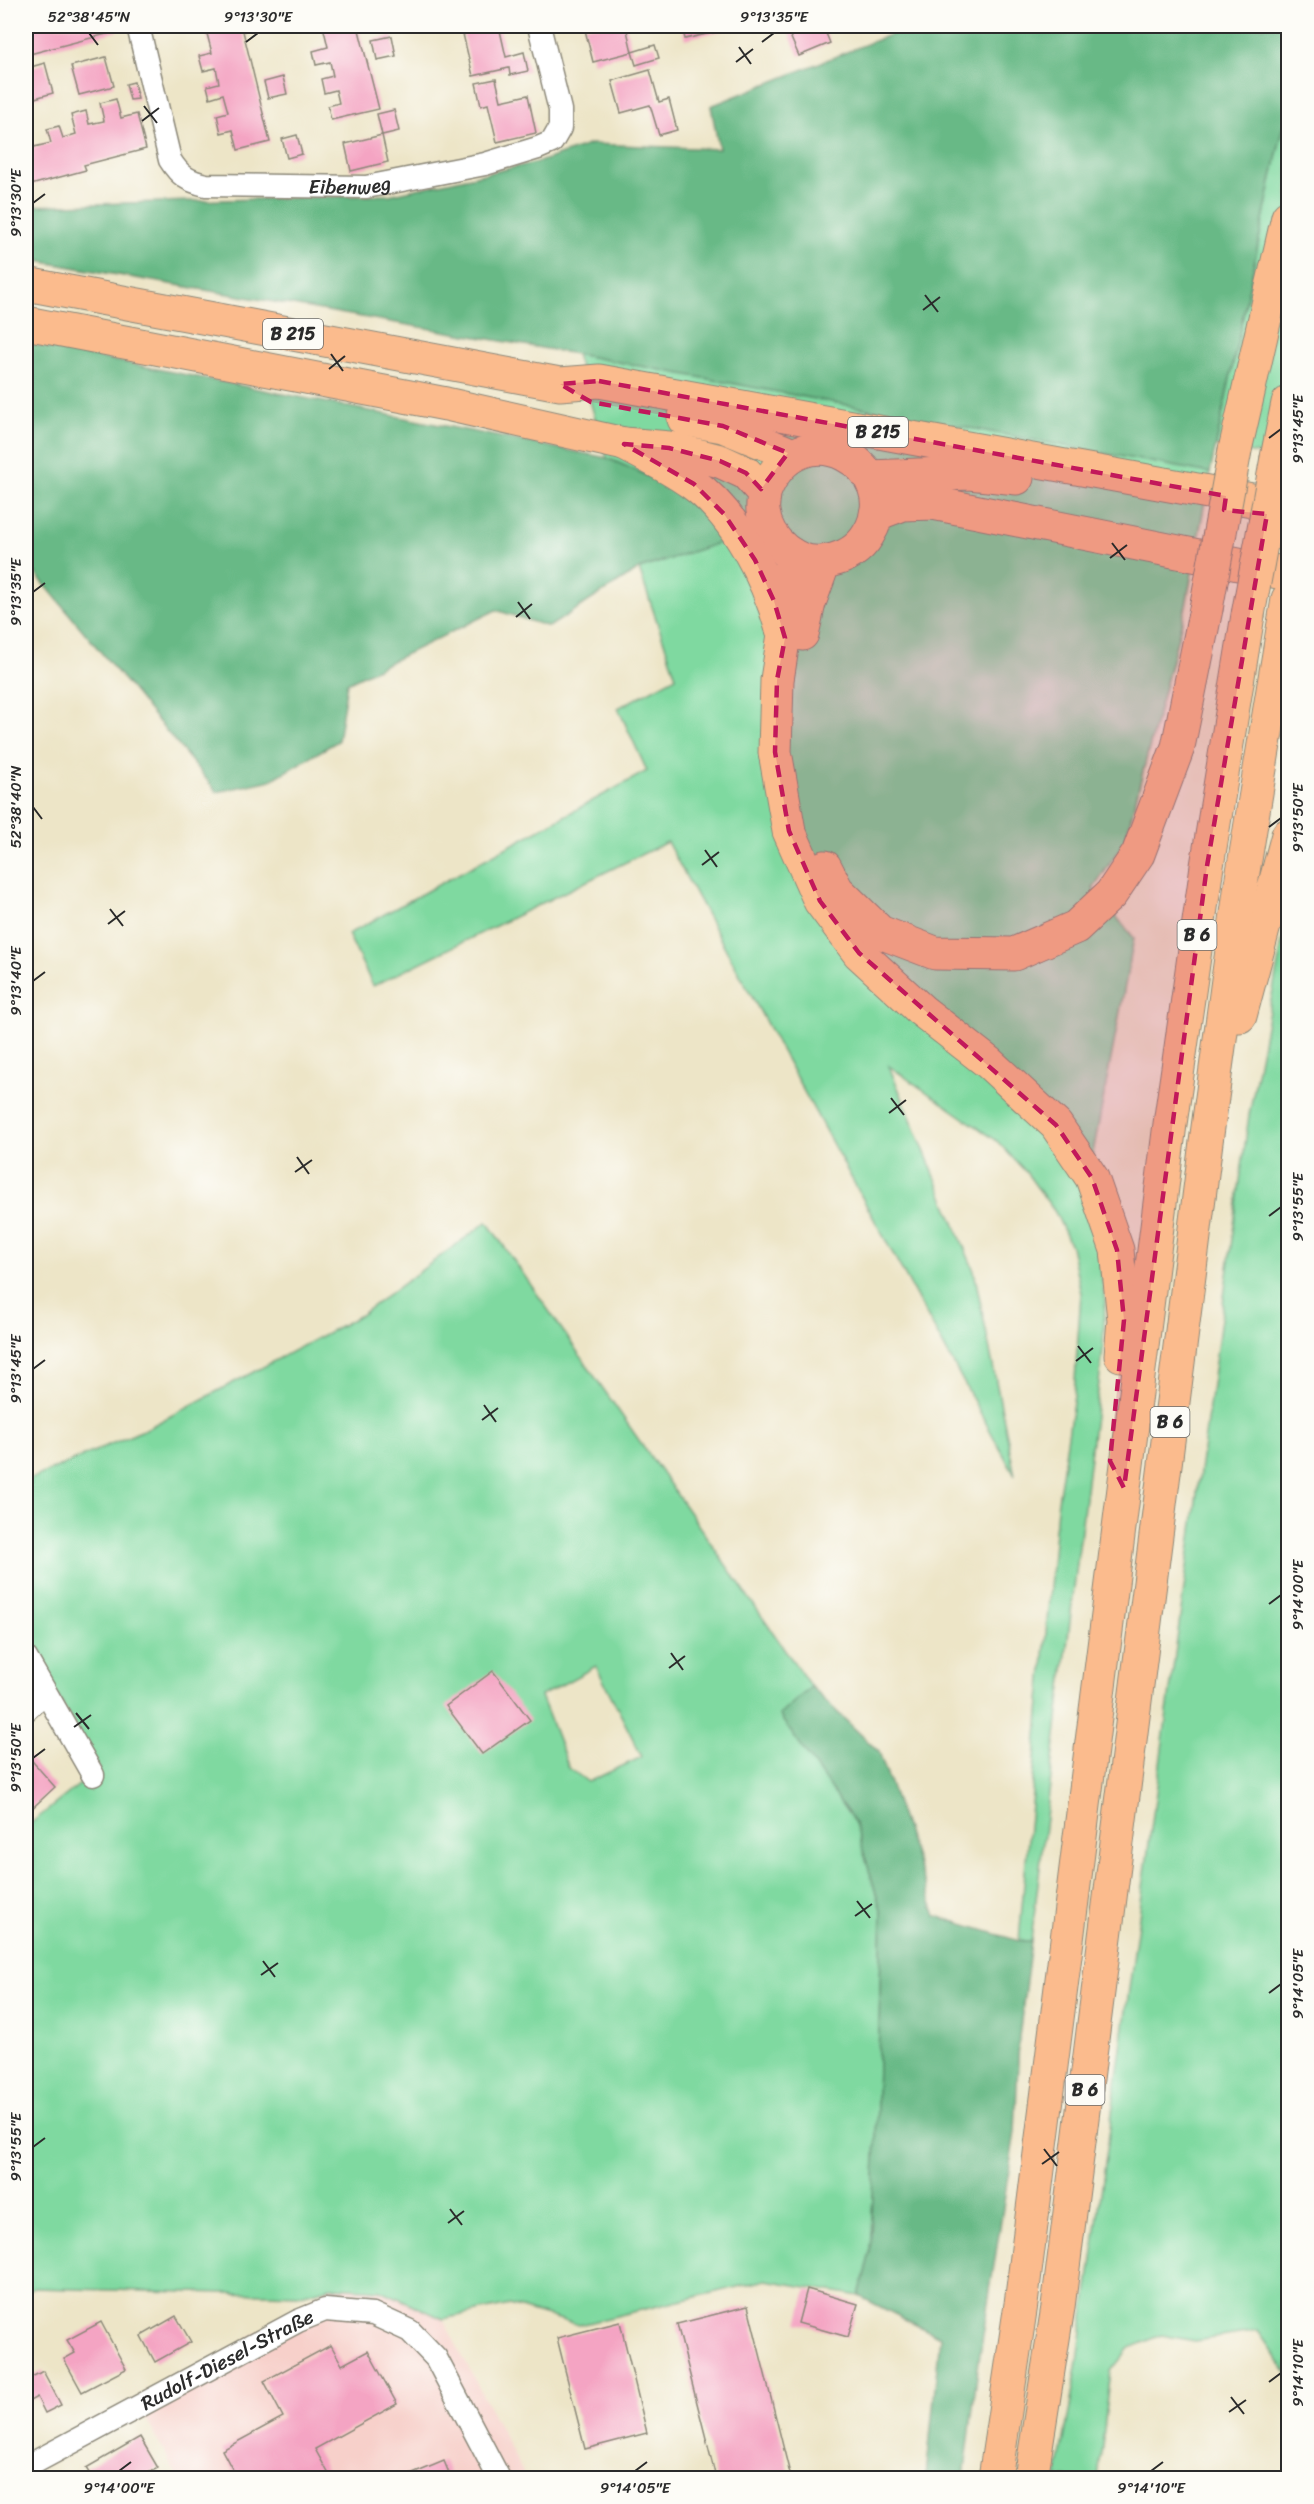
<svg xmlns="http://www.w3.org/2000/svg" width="1314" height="2504" font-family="Sriracha,sans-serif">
  <rect width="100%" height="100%" fill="#fdfcf7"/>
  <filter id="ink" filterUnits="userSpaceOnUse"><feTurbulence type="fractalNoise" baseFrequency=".0167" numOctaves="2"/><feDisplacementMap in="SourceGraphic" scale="12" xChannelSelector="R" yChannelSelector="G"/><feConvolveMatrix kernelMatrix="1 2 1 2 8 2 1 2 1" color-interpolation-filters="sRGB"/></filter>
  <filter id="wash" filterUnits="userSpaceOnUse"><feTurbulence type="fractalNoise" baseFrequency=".008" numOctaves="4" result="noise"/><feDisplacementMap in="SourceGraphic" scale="24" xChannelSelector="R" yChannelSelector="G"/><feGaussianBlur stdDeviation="1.35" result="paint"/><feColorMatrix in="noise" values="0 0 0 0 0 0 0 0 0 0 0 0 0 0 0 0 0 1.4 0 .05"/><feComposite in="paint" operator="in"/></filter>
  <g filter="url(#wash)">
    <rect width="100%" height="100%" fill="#ede5c7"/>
    <!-- built -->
    <polygon fill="#f7d0ca" points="331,2287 381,2290 443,2319 526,2478 178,2478 139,2406"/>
    <!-- green -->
    <g fill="#7fd9a0" stroke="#558266" stroke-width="1.5" fill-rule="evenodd">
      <polygon points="1288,112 1288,460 1216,446 1278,149"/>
      <polygon points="576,354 1210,473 1186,606 1125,841 1093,889 1134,938 1083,1205 1098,1250 1105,1302 1103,1350 1031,1941 1019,1941 1057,1508 1074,1396 1081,1293 1071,1246 1055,1212 1026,1172 997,1141 889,1066 974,1271 1015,1476 667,842 373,986 348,934 647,771 618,708 676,677 639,569 727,540 675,488 607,458"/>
      <polygon points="1288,912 1288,2374 1258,2331 1195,2341 1162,2335 1129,2348 1111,2371 1098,2478 1057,2478 1077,2368 1249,1115"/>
      <path d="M487,1222L811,1687L780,1715L855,1823L882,1913L876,2140L870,2253L859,2296L766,2280L579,2325L510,2305L443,2319L381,2290L331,2287L301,2295L34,2288L26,2293V1827L99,1769L26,1640V1481L148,1428L359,1316ZM596,1666L642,1757L588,1782L569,1768L541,1696Z"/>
    </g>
    <!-- forest -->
    <g fill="#67b986" stroke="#497258" stroke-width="1.5">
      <polygon points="912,26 1288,26 1288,112 1278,149 1210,473 576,354 26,259 26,187 31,206 389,195 539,162 591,144 719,149 711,106"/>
      <polygon points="26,343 607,458 675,488 728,540 639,569 549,627 496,610 347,683 338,741 271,780 217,792 26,562"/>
      <polygon points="811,1687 879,1752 936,1916 1019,1941 1031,1941 1019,2037 1015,2132 979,2360 964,2478 926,2478 940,2337 859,2296 870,2253 876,2140 882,1913 855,1823 779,1715"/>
    </g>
    <g id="blocks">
      <!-- building -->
      <g fill="#f4a4c3">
        <polygon points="26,26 117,26 118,31 26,55"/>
        <polygon points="205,26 248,26 249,30 243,31 270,142 238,150 233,130 221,133 217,115 228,112 223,94 210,98 207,86 219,83 216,68 203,71 199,56 212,53"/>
        <polygon points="323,26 358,26 379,109 331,120 328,106 339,103 336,90 324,93 321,79 333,76 330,62 316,65 313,51 328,47"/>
        <polygon points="499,26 506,57 524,52 528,71 510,75 509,68 473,76 463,34"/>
        <polygon points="584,26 626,26 632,52 593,62"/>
        <polygon points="682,26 727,26 728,29 685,39"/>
        <polygon points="774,26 823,26 830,43 799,56 787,29 775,28"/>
        <polygon points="392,36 396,56 377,60 373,40"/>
        <polygon points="655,45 659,58 636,65 632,52"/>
        <polygon points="106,57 114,86 79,95 71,66"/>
        <polygon points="45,63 53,93 35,98 27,68"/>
        <polygon points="650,70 659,102 669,99 677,130 659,135 650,105 621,113 612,81"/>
        <polygon points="283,77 287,94 268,98 264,82"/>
        <polygon points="496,79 501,101 528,95 536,133 497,142 488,104 481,106 476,83"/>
        <polygon points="134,82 138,99 130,100 126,84"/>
        <polygon points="116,99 121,118 137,114 146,149 84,165 86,170 27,186 26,134 30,132 34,147 51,143 47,129 59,126 63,138 76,134 71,115 86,111 89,124 104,121 100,103"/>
        <polygon points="394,110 399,131 382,135 377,114"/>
        <polygon points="297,135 302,154 287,158 282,139"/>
        <polygon points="382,135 388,162 351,171 345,144"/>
        <polygon points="493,1671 530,1720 482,1754 446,1706"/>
        <polygon points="26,1754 55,1787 26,1814"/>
        <polygon points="807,2289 858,2304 848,2337 798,2323"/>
        <polygon points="748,2306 791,2478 716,2478 677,2324"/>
        <polygon points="176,2316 191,2342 155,2362 141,2336"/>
        <polygon points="101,2322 126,2369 82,2392 64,2359 75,2353 67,2340"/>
        <polygon points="620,2322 647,2433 585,2449 557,2338"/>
        <polygon points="331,2345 342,2365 368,2351 397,2404 315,2449 331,2478 237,2478 222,2450 283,2417 264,2381"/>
        <polygon points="43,2371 61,2405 45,2413 37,2397 26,2403 26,2380"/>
        <polygon points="140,2437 158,2468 139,2478 129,2478 126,2473 115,2478 92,2478 86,2468"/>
        <polygon points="444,2461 451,2478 403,2478"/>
      </g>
    </g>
  </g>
  <g filter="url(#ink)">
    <use href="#blocks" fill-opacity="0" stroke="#8c8879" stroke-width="1.5"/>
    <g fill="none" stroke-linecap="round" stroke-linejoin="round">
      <defs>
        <g id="street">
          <path id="s1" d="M138,26L170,160C180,176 188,181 206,185L366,187L485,164L538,148L552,142L560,128V110L539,26"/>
          <polyline points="26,1658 93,1775"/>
          <polyline points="26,1710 45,1692"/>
          <path id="s2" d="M26,2467L298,2321L325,2310L373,2314L410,2331L436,2358L499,2478"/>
        </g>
        <g id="primary">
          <polyline points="26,284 560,384 599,381 1252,500 1279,514"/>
          <path d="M26,323L446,404L624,444L669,448L720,461L746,473L764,493C764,498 762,505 763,511C766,541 797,568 828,561C845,558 859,550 868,535C910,468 799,402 764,493"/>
          <polyline points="684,419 723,426 793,455"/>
          <polyline points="870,477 969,473 1017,478"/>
          <polyline points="876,514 903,504 933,503 1288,574"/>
        </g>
        <g id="highway">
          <path d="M624,444C647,456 670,467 692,483C737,515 767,578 782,629"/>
          <polyline points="1235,450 1288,217"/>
          <polyline points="1277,458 1288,403"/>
          <polyline points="791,554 790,595 777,680 775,752 789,831 820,901 859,953 921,1010 989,1063 1056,1125 1092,1178 1117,1250 1124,1320 1121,1355"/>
          <polyline points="802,634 809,603 824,562"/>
          <polyline points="825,867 837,890 880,932 935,953 1014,954 1076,927 1111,894 1138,854 1178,747 1206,609"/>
          <polyline points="1240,1016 1288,835"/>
          <polyline points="995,2478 1021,2304 1170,1124 1207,866 1248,615"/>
          <polyline points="1031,2478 1058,2307 1206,1142 1241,884 1288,599"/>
        </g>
      </defs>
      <!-- street casing -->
      <use href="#street" stroke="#8c8879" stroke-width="25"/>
      <!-- primary casing -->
      <use href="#primary" stroke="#8c8879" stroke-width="35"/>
      <!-- highway casing -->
      <use href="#highway" stroke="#8c8879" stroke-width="35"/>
      <!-- street -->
      <use href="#street" stroke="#fff" stroke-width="22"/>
      <!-- primary -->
      <use href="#primary" stroke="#fbbb8d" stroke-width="33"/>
      <!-- highway -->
      <use href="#highway" stroke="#fbbb8d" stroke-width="33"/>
      <defs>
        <g id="highway-bridge">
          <polyline points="1206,609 1235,450"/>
          <polyline points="1248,615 1277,458"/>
        </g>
      </defs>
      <!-- highway-bridge casing -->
      <use href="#highway-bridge" stroke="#8c8879" stroke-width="35" stroke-linecap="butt"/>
      <!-- highway-bridge -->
      <use href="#highway-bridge" stroke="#fbbb8d" stroke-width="33"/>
    </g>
  </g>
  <!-- marked area -->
  <path fill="#c2185b" fill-opacity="0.2" stroke="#c2185b" stroke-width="4.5" stroke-dasharray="12 8" stroke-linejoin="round" d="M599,381L1226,496L1224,510L1267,514L1207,866L1124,1488L1110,1461L1124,1320L1117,1250L1092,1178L1056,1125L859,953L820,901L789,831L775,752L777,680L785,638L774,601L755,560L724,514L694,484L624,444L669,448L720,461L746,473L761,489L788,453L723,426L591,402L560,384Z"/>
  <!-- ticks -->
  <path fill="none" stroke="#2b2b2b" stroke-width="2" d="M89,33L98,45M246,42L258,33M762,42L774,33M739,47L751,64M736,62L753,49M144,106L157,123M142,121L159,108M33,203L45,194M925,295L938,312M923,310L940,297M331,354L343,371M329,369L345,356M1269,438L1281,429M1112,543L1125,560M1110,558L1127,545M33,592L45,583M518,602L530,619M516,617L532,604M33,807L42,819M1269,827L1281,818M705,850L717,867M702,865L719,852M110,909L123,926M108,924L125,911M33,981L45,972M891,1098L904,1115M889,1113L906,1100M297,1157L309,1174M295,1172L312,1160M1269,1216L1281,1207M1078,1346L1091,1363M1076,1361L1093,1348M33,1369L45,1360M484,1405L496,1422M482,1420L498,1408M1269,1604L1281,1595M671,1653L683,1670M669,1668L685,1656M76,1713L89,1729M74,1727L91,1715M33,1758L45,1749M857,1901L870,1918M855,1916L872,1904M263,1961L275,1977M261,1975L278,1963M1269,1993L1281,1984M33,2147L45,2138M1044,2149L1057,2166M1042,2164L1059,2152M450,2209L462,2225M448,2223L464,2211M1269,2382L1281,2373M1231,2397L1244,2414M1229,2412L1246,2400M119,2471L131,2462M635,2471L647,2462M1151,2471L1163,2462"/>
  <g text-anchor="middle" stroke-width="5" stroke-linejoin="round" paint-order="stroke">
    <!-- shield labels -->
    <g fill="#fdfcf7" stroke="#6a6a68" stroke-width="1.5">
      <rect x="263" y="319" width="60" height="30" rx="4.5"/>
      <rect x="848" y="417" width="60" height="30" rx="4.5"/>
      <rect x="1177.5" y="920" width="39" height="30" rx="4.5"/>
      <rect x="1150.5" y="1407" width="39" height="30" rx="4.5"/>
      <rect x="1065.5" y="2075" width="39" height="30" rx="4.5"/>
    </g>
    <g font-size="18" font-weight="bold" fill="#2b2b2b">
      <text x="293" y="340">B 215</text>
      <text x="878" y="438">B 215</text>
      <text x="1197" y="941">B 6</text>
      <text x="1170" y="1428">B 6</text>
      <text x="1085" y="2096">B 6</text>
    </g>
    <!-- street labels -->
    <g font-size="20" fill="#2b2b2b" stroke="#fdfcf7">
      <text dy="7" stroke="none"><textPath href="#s1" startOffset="327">Eibenweg</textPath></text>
      <text dy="7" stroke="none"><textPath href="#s2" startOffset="228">Rudolf-Diesel-Straße</textPath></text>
    </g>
  </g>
  <!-- margin -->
  <rect width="1314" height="2504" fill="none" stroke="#fdfcf7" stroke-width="66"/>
  <rect x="33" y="33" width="1248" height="2438" fill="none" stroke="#2b2b2b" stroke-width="2"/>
  <g font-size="15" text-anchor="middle" fill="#2b2b2b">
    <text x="89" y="22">52°38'45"N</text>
    <text x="258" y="22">9°13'30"E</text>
    <text x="774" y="22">9°13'35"E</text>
    <text transform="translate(16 203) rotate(-90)" y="5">9°13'30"E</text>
    <text transform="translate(1298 429) rotate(-90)" y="5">9°13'45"E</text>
    <text transform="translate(16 592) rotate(-90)" y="5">9°13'35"E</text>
    <text transform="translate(16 807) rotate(-90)" y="5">52°38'40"N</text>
    <text transform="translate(1298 818) rotate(-90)" y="5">9°13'50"E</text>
    <text transform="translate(16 981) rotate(-90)" y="5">9°13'40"E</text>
    <text transform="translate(1298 1207) rotate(-90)" y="5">9°13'55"E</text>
    <text transform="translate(16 1369) rotate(-90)" y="5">9°13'45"E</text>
    <text transform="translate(1298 1595) rotate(-90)" y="5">9°14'00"E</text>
    <text transform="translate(16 1758) rotate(-90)" y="5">9°13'50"E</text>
    <text transform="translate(1298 1984) rotate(-90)" y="5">9°14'05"E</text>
    <text transform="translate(16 2147) rotate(-90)" y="5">9°13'55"E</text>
    <text transform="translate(1298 2373) rotate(-90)" y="5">9°14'10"E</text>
    <text x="119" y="2493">9°14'00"E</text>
    <text x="635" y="2493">9°14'05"E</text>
    <text x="1151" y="2493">9°14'10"E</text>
  </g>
</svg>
